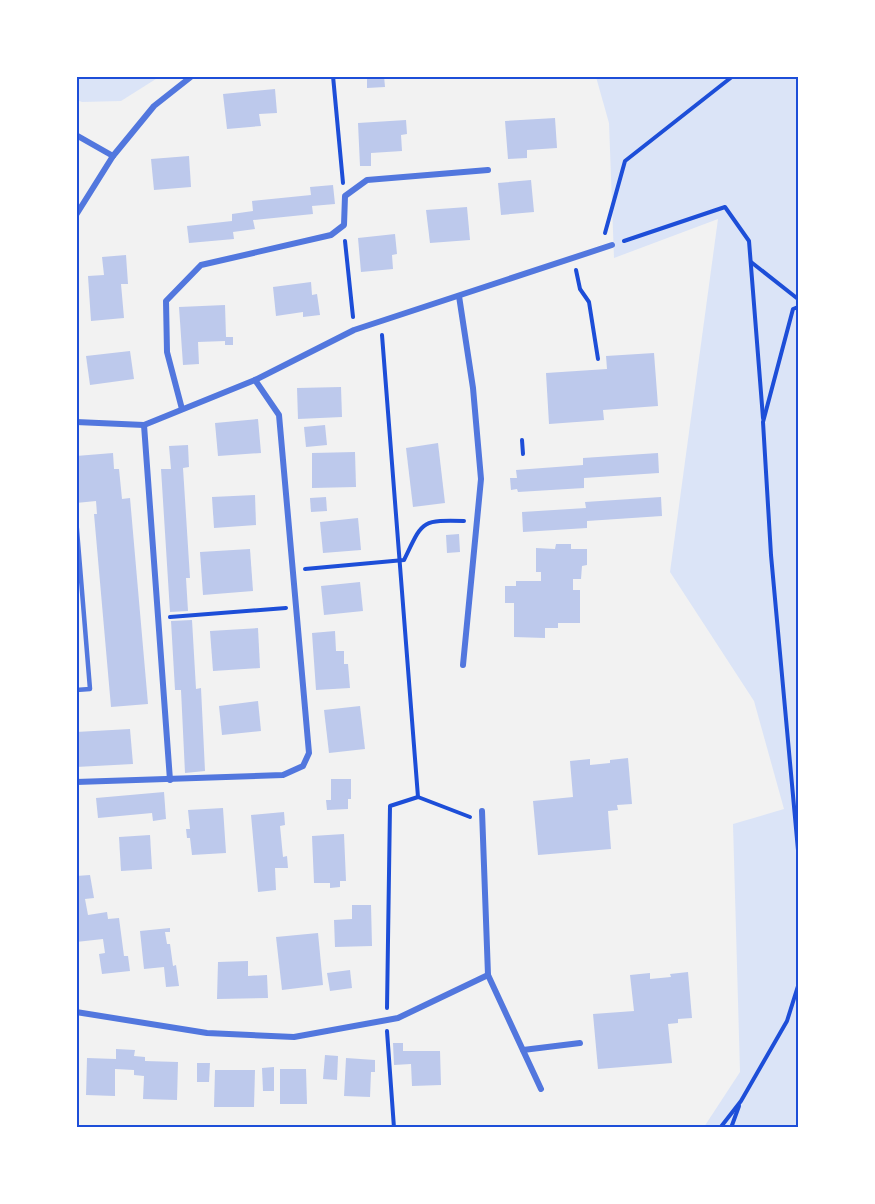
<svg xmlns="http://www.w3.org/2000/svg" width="875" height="1204" font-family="'Space Grotesk',sans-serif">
  <rect width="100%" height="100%" fill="#f2f2f2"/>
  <!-- green -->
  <g fill="#dbe4f7">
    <polygon points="76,77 77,76 159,77 121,101 82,102 77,100"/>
    <polygon points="596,77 798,77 798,1127 704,1127 740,1072 733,824 784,809 754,701 670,572 718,219 614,258 609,123"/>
  </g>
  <!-- building -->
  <g fill="#bdc9ec">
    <polygon points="367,76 384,76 385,87 367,88"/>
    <polygon points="275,89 277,113 259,114 261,126 227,129 223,94"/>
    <polygon points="555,118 557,148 527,150 527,158 508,159 505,121"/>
    <polygon points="406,120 407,134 401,135 402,151 371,153 371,166 360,166 358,123"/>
    <polygon points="189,156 191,187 154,190 151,159"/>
    <polygon points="531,180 534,212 501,215 498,183"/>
    <polygon points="333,185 335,204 312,206 313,214 253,220 255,229 233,232 234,239 189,243 187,226 232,221 232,214 253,211 252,201 311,195 310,187"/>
    <polygon points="467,207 470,240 430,243 426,210"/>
    <polygon points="395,234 397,254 392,255 393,269 361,272 358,238"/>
    <polygon points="126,255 128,284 121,284 124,318 91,321 88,276 104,275 102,257"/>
    <polygon points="311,282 312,295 317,294 320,315 303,317 303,312 276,316 273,287"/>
    <polygon points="225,305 226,337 233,337 233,345 225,345 225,341 198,342 199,364 183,365 179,307"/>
    <polygon points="130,351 134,379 90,385 86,356"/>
    <polygon points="654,353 658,406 603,410 604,420 549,424 546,373 607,369 606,356"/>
    <polygon points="341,387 342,417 298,419 297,388"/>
    <polygon points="258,419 261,453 218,456 215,423"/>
    <polygon points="325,425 327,445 306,447 304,427"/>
    <polygon points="438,443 445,503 413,507 406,448"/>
    <polygon points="188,445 189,467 183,468 190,578 186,578 188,611 170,612 161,469 171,469 169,446"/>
    <polygon points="355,452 356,487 312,488 312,453"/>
    <polygon points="113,453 114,469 119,469 122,499 130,498 148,704 111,707 94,514 97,514 96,501 76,503 76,456"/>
    <polygon points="658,453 659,473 584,478 584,488 518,492 517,489 511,490 510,478 517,478 516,470 583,465 583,458"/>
    <polygon points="255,495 256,525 214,528 212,497"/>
    <polygon points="326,497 327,511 311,512 310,498"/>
    <polygon points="661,497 662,516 587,521 587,528 523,532 522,512 586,508 585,502"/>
    <polygon points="358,518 361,550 323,553 320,522"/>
    <polygon points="459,534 460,552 447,553 446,535"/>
    <polygon points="556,544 571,544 571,549 587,549 587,565 582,566 581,579 573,579 573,590 580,590 580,623 558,623 558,628 545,628 545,638 514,637 514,603 505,603 505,586 516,586 516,581 541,581 541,572 536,572 536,548 555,549"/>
    <polygon points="250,549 253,591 203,595 200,552"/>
    <polygon points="360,582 363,611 324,615 321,586"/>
    <polygon points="192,620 196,689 201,688 205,771 185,773 181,690 175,690 171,621"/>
    <polygon points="258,628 260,668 213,671 210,631"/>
    <polygon points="335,631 336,651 344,651 344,664 348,664 350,688 316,690 312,633"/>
    <polygon points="258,701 261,731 222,735 219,706"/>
    <polygon points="360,706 365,749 329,753 324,710"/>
    <polygon points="130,729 133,764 76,767 76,732"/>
    <polygon points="628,758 632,804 617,805 618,810 608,811 611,849 538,855 533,801 573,797 570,761 590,759 590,765 610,763 610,760"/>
    <polygon points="331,779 351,779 351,799 348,799 348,809 327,810 326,800 331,800"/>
    <polygon points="164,792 166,819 153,821 152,813 98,818 96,798"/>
    <polygon points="223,808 226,853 192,855 190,838 187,838 186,829 190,829 188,810"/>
    <polygon points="284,812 285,825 280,826 283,857 287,856 288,868 275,868 276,890 258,892 251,815"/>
    <polygon points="344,834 346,881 340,881 340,887 330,888 330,883 314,883 312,836"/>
    <polygon points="150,835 152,869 121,871 119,837"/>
    <polygon points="90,875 94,898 85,899 88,915 107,912 108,919 119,918 124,956 128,956 130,971 102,974 99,954 105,953 103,939 76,942 76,876"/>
    <polygon points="352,905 371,905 372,946 335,947 334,920 352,919"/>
    <polygon points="170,928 170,932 165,932 167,944 170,944 173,966 176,965 179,986 166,987 164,967 144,969 140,931"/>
    <polygon points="318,933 323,985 282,990 276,937"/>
    <polygon points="248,961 248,976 267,975 268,998 217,999 218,962"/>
    <polygon points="350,970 352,988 330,991 327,973"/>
    <polygon points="688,972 692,1018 678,1019 678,1023 668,1024 672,1063 598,1069 593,1014 634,1011 630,975 650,973 650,979 671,977 670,974"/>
    <polygon points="393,1043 403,1043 403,1051 440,1051 441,1085 412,1086 411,1064 394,1065"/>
    <polygon points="116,1049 135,1050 134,1056 145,1057 145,1061 178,1062 177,1100 143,1099 144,1076 134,1075 134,1070 115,1069 115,1096 86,1095 87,1058 116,1059"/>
    <polygon points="325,1055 338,1056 337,1080 323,1079"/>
    <polygon points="346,1058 375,1060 375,1072 371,1072 370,1097 344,1096"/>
    <polygon points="197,1063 210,1063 209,1082 197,1082"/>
    <polygon points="274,1067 274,1091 263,1091 262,1068"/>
    <polygon points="280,1069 306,1069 307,1104 280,1104"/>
    <polygon points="215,1070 255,1070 254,1107 214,1107"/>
  </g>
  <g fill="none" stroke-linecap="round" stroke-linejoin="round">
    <!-- path -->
    <g stroke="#1d4ed8" stroke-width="4">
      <polyline points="333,76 343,183"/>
      <polyline points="605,233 625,161 733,76"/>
      <polyline points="345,241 353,317"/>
      <polyline points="624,241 725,207 749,241 763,418"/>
      <polyline points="751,262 798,299"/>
      <polyline points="576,270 580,289 589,302 598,359"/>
      <polyline points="798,307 793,309 763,422 771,555 798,850"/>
      <polyline points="382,335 418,797 390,806 387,1008"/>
      <polyline points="522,440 523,454"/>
      <path d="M305,569L404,560C423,521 420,520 464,521"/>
      <polyline points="170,617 286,608"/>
      <polyline points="418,797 470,817"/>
      <polyline points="387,1031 394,1128"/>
      <polyline points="720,1128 741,1101 787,1021 798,986"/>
      <polyline points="731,1128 739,1106"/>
    </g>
    <!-- service -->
    <polyline stroke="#5277de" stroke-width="4.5" points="76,518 90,689 76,690"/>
    <!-- minor -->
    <g stroke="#5277de" stroke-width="6">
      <polyline points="76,135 113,156"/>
      <polyline points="76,215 113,156 154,106 192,76"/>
      <polyline points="459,296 473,388 481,479 463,665"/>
      <polyline points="182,409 167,352 166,301 201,265 331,235 344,225 345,196 367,180 488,170"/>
      <polyline points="76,422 144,425 255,380 354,330 612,245"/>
      <polyline points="144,425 170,780"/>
      <polyline points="76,782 283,775 303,766 309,753 279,415 255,380"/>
      <polyline points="482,811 488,975 541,1089"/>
      <polyline points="76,1012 207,1033 294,1037 398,1018 488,975"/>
      <polyline points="523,1050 580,1043"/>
    </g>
  </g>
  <!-- border -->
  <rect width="875" height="1204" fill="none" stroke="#ffffff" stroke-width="156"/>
  <rect x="78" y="78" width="719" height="1048" fill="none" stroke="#1d4ed8" stroke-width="2"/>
</svg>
